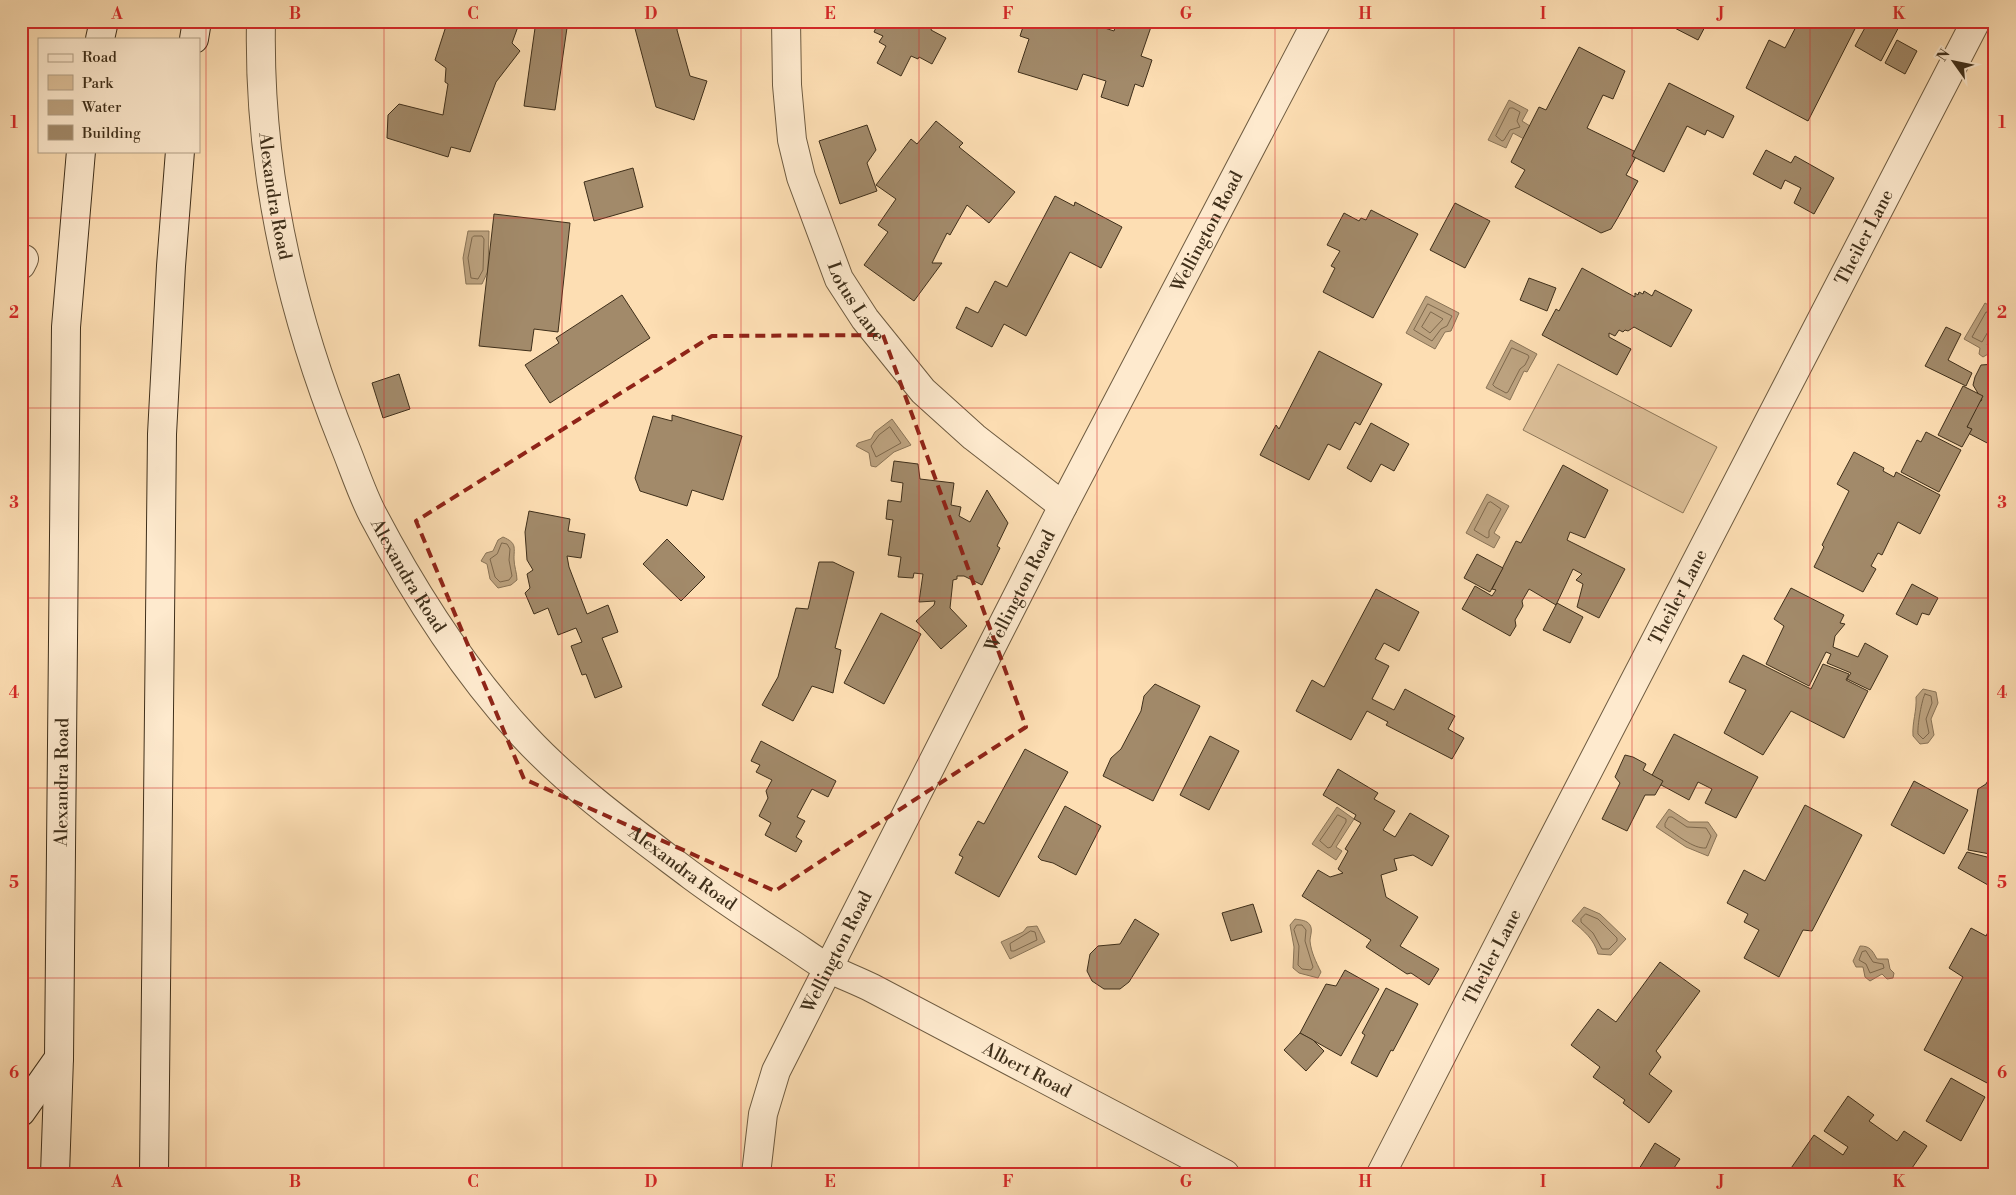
<svg xmlns="http://www.w3.org/2000/svg" width="2016" height="1195" font-family="'Libre Bodoni',serif">
  <rect width="100%" height="100%" fill="#fddeb3"/>
  <filter id="stains"><feTurbulence type="fractalNoise" baseFrequency=".004" numOctaves="4"/><feColorMatrix values="0 0 0 0 .2 0 0 0 0 .09 0 0 0 0 .02 0 0 0 .5 -.17"/></filter>
  <radialGradient id="worn" r=".72"><stop offset=".6" stop-color="#630" stop-opacity="0"/><stop offset="1" stop-color="#630" stop-opacity=".3"/></radialGradient>
  <!-- green -->
  <polygon fill="#ddc099" stroke="#8e785a" points="1558,364 1717,447 1683,513 1523,430"/>
  <!-- water -->
  <g fill="#bca27f" stroke="#8a7457">
    <polygon points="1509,100 1528,110 1522,121 1530,126 1524,139 1513,133 1506,148 1488,140"/>
    <polygon points="468,231 489,231 488,271 482,284 466,284 463,258"/>
    <polygon points="1426,296 1459,313 1451,331 1445,332 1435,349 1406,333"/>
    <polygon points="1985,303 1995,309 1995,330 1987,345 1990,348 1990,353 1983,357 1979,354 1980,348 1964,339"/>
    <polygon points="1511,340 1537,354 1527,372 1524,371 1510,400 1486,388"/>
    <polygon points="892,419 911,445 894,452 876,467 871,466 869,453 856,446 858,443 871,439 875,432"/>
    <polygon points="1487,494 1509,506 1494,533 1500,537 1494,548 1466,533"/>
    <path d="M503,537C517,543 514,547 514,559C514,566 517,573 517,580L511,585L498,588L490,579L487,564L481,561L486,553L493,551L498,540Z"/>
    <path d="M1923,689L1936,692L1938,703L1931,719L1934,735L1928,743L1920,744L1913,736C1912,722 1917,711 1916,697Z"/>
    <polygon points="1337,807 1354,819 1336,847 1342,851 1336,860 1312,844"/>
    <polygon points="1669,809 1689,822 1708,822 1717,835 1708,856 1686,847 1656,827"/>
    <path d="M1584,907L1600,914L1626,939L1611,955L1598,954C1594,939 1584,931 1572,921Z"/>
    <path d="M1295,919C1300,920 1307,920 1310,925C1313,930 1310,936 1310,941C1311,952 1316,962 1321,972L1318,978L1299,973L1293,968L1294,947L1290,925Z"/>
    <polygon points="1037,926 1045,942 1010,959 1001,942 1023,932 1027,927"/>
    <path d="M1860,946C1870,946 1872,950 1877,959H1888L1890,969L1894,973L1893,978L1887,979L1882,974L1870,981L1865,977L1863,967H1856L1853,961Z"/>
  </g>
  <g fill="none" stroke-linecap="round" stroke-linejoin="round">
    <!-- shore -->
    <g stroke="#7e684c" stroke-width="1">
      <polygon points="1510,108 1513,108 1520,112 1517,121 1520,127 1510,130 1504,140 1502,141 1496,136"/>
      <polygon points="474,236 482,236 484,239 483,270 478,279 471,278 468,258 472,238"/>
      <polygon points="1428,304 1452,316 1447,326 1441,329 1432,341 1414,330"/>
      <polygon points="1431,312 1443,319 1430,333 1422,327"/>
      <polyline points="1995,313 1986,312 1972,337 1982,342 1989,330 1995,329"/>
      <polygon points="1512,348 1528,355 1529,357 1525,365 1520,369 1508,392 1506,393 1495,387 1493,385"/>
      <polygon points="890,427 901,443 876,457 871,446 879,435"/>
      <polygon points="1491,502 1501,509 1489,531 1489,537 1487,538 1474,530 1488,503"/>
      <polygon points="502,543 507,544 510,549 509,560 512,576 509,580 500,582 495,577 490,559 497,554"/>
      <path d="M1925,694L1931,696L1932,703L1926,719L1929,733L1923,739L1918,734C1917,727 1922,698 1925,694Z"/>
      <polygon points="1338,815 1346,819 1346,822 1331,847 1328,848 1320,841"/>
      <path d="M1669,817H1672L1687,827L1706,828L1711,836L1706,848C1693,849 1676,834 1665,827V824Z"/>
      <polygon points="1586,914 1598,919 1617,938 1617,941 1609,949 1602,949 1593,933 1581,922 1581,919"/>
      <polygon points="1297,925 1302,925 1306,930 1305,941 1313,967 1311,970 1302,969 1298,965 1299,946 1294,930"/>
      <polygon points="1031,931 1035,932 1037,940 1014,951 1011,951 1010,944"/>
      <polygon points="1866,951 1873,962 1883,964 1884,968 1870,973 1866,964 1859,960 1862,952"/>
    </g>
  </g>
  <!-- building -->
  <g fill="#a28a6a" stroke="#3f2f1a">
    <polygon points="468,21 520,21 512,43 520,51 496,82 470,152 451,147 448,157 387,138 388,115 399,104 443,115 448,84 445,82 446,68 435,60 447,23 466,28"/>
    <polygon points="536,21 568,21 555,110 524,106"/>
    <polygon points="633,21 678,21 677,30 690,76 707,81 694,120 656,107"/>
    <polygon points="879,21 926,21 925,24 932,27 931,30 946,38 932,64 919,57 918,59 911,56 901,76 877,63 886,46 879,42 883,36 874,32"/>
    <polygon points="1025,21 1083,21 1114,31 1117,21 1153,21 1141,56 1152,60 1143,87 1135,84 1128,106 1101,97 1106,81 1083,74 1077,90 1018,72 1029,39 1020,36"/>
    <polygon points="1661,21 1708,21 1698,40"/>
    <polygon points="1799,21 1859,21 1808,121 1746,88 1769,40 1785,48"/>
    <polygon points="1861,21 1902,21 1881,61 1855,46 1867,24"/>
    <polygon points="1897,40 1917,51 1905,74 1885,63"/>
    <polygon points="1579,47 1625,71 1613,99 1603,95 1587,128 1638,153 1626,175 1638,181 1617,219 1611,229 1601,233 1515,187 1525,170 1511,162 1539,107 1546,110"/>
    <polygon points="1669,83 1734,116 1723,138 1707,130 1705,135 1687,126 1664,172 1632,156"/>
    <polygon points="936,121 963,143 959,147 1015,192 989,223 967,205 950,235 947,233 932,263 942,263 914,301 864,265 888,232 878,225 896,199 876,185 911,139 917,144"/>
    <polygon points="867,125 876,150 867,163 877,191 840,204 819,141"/>
    <polygon points="1766,150 1791,163 1795,156 1834,178 1814,214 1794,203 1801,188 1785,180 1781,189 1753,174"/>
    <polygon points="633,168 643,207 594,221 584,182"/>
    <polygon points="1055,196 1074,206 1075,202 1122,227 1101,268 1070,252 1026,336 1004,324 992,347 956,328 966,307 978,313 995,281 1007,287"/>
    <polygon points="1455,203 1490,221 1465,268 1430,250"/>
    <polygon points="1371,210 1418,234 1373,318 1323,292 1335,268 1331,266 1340,251 1327,245 1344,213 1359,221 1361,218 1366,220"/>
    <polygon points="494,214 570,223 558,332 534,329 531,351 479,346"/>
    <polygon points="1582,268 1635,297 1635,293 1638,295 1639,292 1643,294 1644,291 1652,296 1655,290 1692,310 1671,347 1634,327 1628,331 1625,330 1623,332 1619,330 1615,336 1609,333 1609,337 1631,349 1617,375 1542,335 1556,309 1559,311"/>
    <polygon points="1529,278 1556,288 1547,311 1520,300"/>
    <polygon points="622,295 650,338 550,403 525,365 559,343 556,338"/>
    <polygon points="1946,327 1961,334 1948,360 1972,373 1966,386 1925,366"/>
    <polygon points="1319,351 1382,384 1360,425 1355,422 1340,450 1328,444 1309,480 1260,455 1276,425 1279,429"/>
    <polygon points="1995,364 1995,444 1993,443 1991,445 1968,433 1967,423 1976,405 1982,400 1973,385 1975,377 1981,365"/>
    <polygon points="399,374 410,409 383,418 372,383"/>
    <polygon points="1963,386 1983,396 1967,427 1972,429 1962,447 1938,435"/>
    <polygon points="672,415 742,436 723,500 692,490 687,506 640,491 635,478 653,416 672,421"/>
    <polygon points="1371,423 1409,444 1394,471 1381,464 1371,482 1347,468"/>
    <polygon points="1926,432 1961,450 1939,492 1901,472 1917,440 1921,442"/>
    <polygon points="1854,452 1884,468 1883,471 1894,477 1896,472 1940,495 1920,534 1898,522 1882,555 1878,553 1871,566 1876,569 1863,592 1814,567 1824,547 1822,545 1849,491 1837,484"/>
    <polygon points="894,461 918,464 920,479 954,483 951,505 961,507 959,516 970,522 987,490 1008,523 997,546 1000,548 982,585 964,576 957,576 957,579 953,580 950,608 967,626 941,649 916,621 934,605 935,601 919,602 923,574 914,573 913,578 898,577 901,557 888,555 893,520 886,519 888,500 901,502 903,483 891,481"/>
    <polygon points="1563,465 1608,490 1585,538 1570,532 1567,540 1625,569 1599,618 1577,607 1583,584 1576,580 1582,574 1573,569 1556,605 1529,589 1522,601 1523,606 1515,620 1516,626 1510,636 1462,609 1475,586 1492,596 1496,590 1492,589 1516,541 1521,543"/>
    <polygon points="529,511 570,519 568,531 585,534 581,558 567,556 569,567 587,614 608,605 618,632 602,638 622,687 595,698 586,674 582,675 571,646 582,642 576,628 558,635 548,608 534,614 525,593 530,588 527,574 533,570 527,560 525,532"/>
    <polygon points="667,539 705,577 681,601 643,564"/>
    <polygon points="1477,554 1503,568 1490,592 1464,578"/>
    <polygon points="819,562 833,562 854,572 835,648 841,650 833,693 812,686 793,721 762,705 778,677 796,608 808,609"/>
    <polygon points="1912,584 1938,598 1929,615 1922,613 1917,625 1896,614"/>
    <polygon points="1791,588 1844,615 1840,623 1845,624 1835,636 1833,647 1858,657 1865,643 1888,656 1870,690 1847,679 1851,673 1827,663 1831,654 1826,652 1809,686 1766,664 1784,626 1774,619"/>
    <polygon points="1376,589 1419,612 1399,651 1384,643 1375,659 1389,666 1372,699 1394,710 1405,689 1455,716 1448,729 1464,738 1452,759 1386,725 1388,722 1367,711 1351,740 1296,711 1312,680 1324,687"/>
    <polygon points="1557,603 1583,617 1570,643 1543,630"/>
    <polygon points="881,613 921,634 884,704 844,683"/>
    <polygon points="1743,655 1811,689 1823,664 1849,674 1846,680 1868,691 1844,738 1791,711 1763,755 1724,733 1746,690 1729,682"/>
    <polygon points="1155,684 1200,706 1153,801 1103,776 1111,758 1121,749 1141,711 1144,696"/>
    <polygon points="1674,734 1758,777 1736,818 1705,803 1712,789 1698,782 1689,800 1650,779"/>
    <polygon points="1210,736 1239,751 1209,810 1180,795"/>
    <polygon points="761,741 836,781 828,797 812,789 797,817 805,821 796,837 802,841 796,852 765,835 771,823 759,816 768,798 766,791 772,780 756,772 760,765 751,761"/>
    <polygon points="1025,749 1068,772 999,897 955,873 963,857 959,855 978,821 984,824"/>
    <polygon points="1625,755 1633,757 1646,764 1643,770 1663,781 1655,795 1645,795 1627,831 1602,819 1620,783 1615,777"/>
    <polygon points="1995,768 1995,856 1990,854 1968,850 1978,789 1986,784"/>
    <polygon points="1338,769 1378,793 1374,799 1395,811 1383,830 1395,837 1410,813 1449,836 1432,866 1413,855 1394,859 1397,870 1381,875 1386,897 1418,917 1400,946 1439,969 1429,985 1411,973 1407,974 1366,947 1371,940 1302,896 1318,870 1330,877 1343,873 1338,869 1348,851 1345,849 1361,823 1354,819 1356,815 1323,795"/>
    <polygon points="1914,781 1968,810 1944,854 1891,825"/>
    <polygon points="1805,805 1862,835 1812,931 1803,930 1779,977 1744,958 1759,930 1744,922 1748,914 1727,903 1744,870 1765,881"/>
    <polygon points="1065,806 1101,826 1076,875 1053,863 1041,860 1038,857"/>
    <polygon points="1967,852 1995,859 1995,889 1958,868"/>
    <polygon points="1253,904 1262,932 1231,941 1222,913"/>
    <polygon points="1135,919 1159,934 1129,982 1120,989 1104,989 1092,981 1087,971 1090,954 1098,946 1120,944"/>
    <polygon points="1995,919 1995,1073 1989,1084 1924,1050 1963,977 1949,968 1971,928 1986,936"/>
    <polygon points="1660,962 1700,991 1656,1051 1661,1057 1649,1074 1672,1091 1649,1123 1623,1103 1625,1100 1593,1077 1600,1067 1571,1045 1598,1009 1616,1022"/>
    <polygon points="1345,970 1379,989 1341,1056 1300,1033 1326,984 1336,986"/>
    <polygon points="1386,988 1418,1004 1393,1051 1391,1050 1377,1077 1351,1063 1365,1035 1362,1033"/>
    <polygon points="1300,1033 1313,1040 1324,1051 1306,1071 1284,1050"/>
    <polygon points="1951,1078 1985,1097 1961,1141 1926,1121"/>
    <polygon points="1848,1096 1874,1115 1869,1121 1897,1141 1904,1131 1927,1146 1908,1174 1787,1174 1814,1135 1843,1155 1848,1147 1824,1131"/>
    <polygon points="1655,1143 1680,1159 1670,1174 1647,1174 1639,1169"/>
  </g>
  <g fill="none" stroke-linecap="round" stroke-linejoin="round">
    <defs>
      <g id="minor">
        <path id="s1" d="M261,21C258,167 289,307 343,442C353,466 361,492 373,515C414,593 464,671 524,736C572,788 635,833 692,876C723,899 755,920 787,941C801,950 814,960 828,968C842,975 858,981 872,988L1225,1174"/>
        <path id="s2" d="M786,21L787,85L792,140L801,177L839,279L865,319L923,391L974,437L1063,506"/>
        <polyline points="21,265 24,259"/>
        <path id="s3" d="M756,1174L763,1114L776,1071L1063,506L1317,21"/>
        <path id="s4" d="M1381,1174L1528,887L1976,21"/>
      </g>
      <g id="secondary">
        <polyline points="100,39 104,21"/>
        <polyline points="194,39 197,21"/>
        <polyline points="21,1112 59,1058"/>
        <path id="s5" d="M55,1174L59,1058L66,327L81,151"/>
        <polyline points="154,1174 162,434 171,266 180,151"/>
      </g>
    </defs>
    <!-- minor casing -->
    <use href="#minor" stroke="#6e5b40" stroke-width="30"/>
    <!-- secondary casing -->
    <use href="#secondary" stroke="#3f2f1a" stroke-width="30"/>
    <!-- minor -->
    <use href="#minor" stroke="#feeace" stroke-width="28"/>
    <!-- secondary -->
    <use href="#secondary" stroke="#feeace" stroke-width="28"/>
  </g>
  <!-- marked area -->
  <path fill="none" stroke="#8f2418" stroke-width="4" stroke-dasharray="10 6" stroke-linejoin="round" d="M883,335L1026,727L775,891L524,779L416,521L712,336Z"/>
  <!-- grid -->
  <path fill="none" stroke="#d62828" stroke-width="1" stroke-opacity="0.55" d="M206,21V1174M384,21V1174M562,21V1174M741,21V1174M919,21V1174M1097,21V1174M1275,21V1174M1454,21V1174M1632,21V1174M1810,21V1174M21,218H1995M21,408H1995M21,598H1995M21,788H1995M21,978H1995"/>
  <g text-anchor="middle" stroke-width="4" stroke-linejoin="round" paint-order="stroke">
    <!-- street labels -->
    <g font-size="18" fill="#3f2f1a" stroke="#feeace">
      <text dy="6" stroke="none"><textPath href="#s1" startOffset="176">Alexandra Road</textPath></text>
      <text dy="6" stroke="none"><textPath href="#s3" startOffset="1049">Wellington Road</textPath></text>
      <text dy="6" stroke="none"><textPath href="#s4" startOffset="1054">Theiler Lane</textPath></text>
      <text dy="6" stroke="none"><textPath href="#s2" startOffset="294">Lotus Lane</textPath></text>
      <text dy="6" stroke="none"><textPath href="#s1" startOffset="581">Alexandra Road</textPath></text>
      <text dy="6" stroke="none"><textPath href="#s3" startOffset="644">Wellington Road</textPath></text>
      <text dy="6" stroke="none"><textPath href="#s4" startOffset="649">Theiler Lane</textPath></text>
      <text dy="6" stroke="none"><textPath href="#s5" startOffset="392">Alexandra Road</textPath></text>
      <text dy="6" stroke="none"><textPath href="#s1" startOffset="986">Alexandra Road</textPath></text>
      <text dy="6" stroke="none"><textPath href="#s3" startOffset="239">Wellington Road</textPath></text>
      <text dy="6" stroke="none"><textPath href="#s4" startOffset="244">Theiler Lane</textPath></text>
      <text dy="6" stroke="none"><textPath href="#s1" startOffset="1386">Albert Road</textPath></text>
    </g>
  </g>
  <!-- margin -->
  <rect width="2016" height="1195" fill="none" stroke="#fddeb3" stroke-width="55"/>
  <!-- legend -->
  <rect x="38" y="38" width="162" height="115" fill="#feeace" stroke="#b29f86"/>
  <rect x="48" y="54" width="25" height="8" fill="#feeace" stroke="#b29f86"/>
  <text x="82" y="62" font-size="15" fill="#3f2f1a">Road</text>
  <rect x="48" y="75" width="25" height="15" fill="#ddc099" stroke="#b29f86"/>
  <text x="82" y="88" font-size="15" fill="#3f2f1a">Park</text>
  <rect x="48" y="100" width="25" height="15" fill="#bca27f" stroke="#b29f86"/>
  <text x="82" y="112" font-size="15" fill="#3f2f1a">Water</text>
  <rect x="48" y="125" width="25" height="15" fill="#a28a6a" stroke="#b29f86"/>
  <text x="82" y="138" font-size="15" fill="#3f2f1a">Building</text>
  <!-- north arrow -->
  <g transform="translate(1954 62) rotate(303)" stroke="#feeace" stroke-width="4" paint-order="stroke">
  <path d="M0-4L9 19L0 12L-9 19Z" fill="#3f2f1a"/>
  <text y="-8" font-size="14" font-weight="bold" text-anchor="middle" fill="#3f2f1a">N</text>
  </g>
  <rect x="28" y="28" width="1960" height="1140" fill="none" stroke="#d62828" stroke-width="2"/>
  <g font-size="16" text-anchor="middle" font-weight="bold" fill="#d62828">
    <text x="117" y="19">A</text>
    <text x="295" y="19">B</text>
    <text x="473" y="19">C</text>
    <text x="651" y="19">D</text>
    <text x="830" y="19">E</text>
    <text x="1008" y="19">F</text>
    <text x="1186" y="19">G</text>
    <text x="1365" y="19">H</text>
    <text x="1543" y="19">I</text>
    <text x="1721" y="19">J</text>
    <text x="1899" y="19">K</text>
    <text x="14" y="128">1</text>
    <text x="2002" y="128">1</text>
    <text x="14" y="318">2</text>
    <text x="2002" y="318">2</text>
    <text x="14" y="508">3</text>
    <text x="2002" y="508">3</text>
    <text x="14" y="698">4</text>
    <text x="2002" y="698">4</text>
    <text x="14" y="888">5</text>
    <text x="2002" y="888">5</text>
    <text x="14" y="1078">6</text>
    <text x="2002" y="1078">6</text>
    <text x="117" y="1187">A</text>
    <text x="295" y="1187">B</text>
    <text x="473" y="1187">C</text>
    <text x="651" y="1187">D</text>
    <text x="830" y="1187">E</text>
    <text x="1008" y="1187">F</text>
    <text x="1186" y="1187">G</text>
    <text x="1365" y="1187">H</text>
    <text x="1543" y="1187">I</text>
    <text x="1721" y="1187">J</text>
    <text x="1899" y="1187">K</text>
  </g>
  <rect width="100%" height="100%" filter="url(#stains)"/>
  <rect width="100%" height="100%" fill="url(#worn)"/>
</svg>
